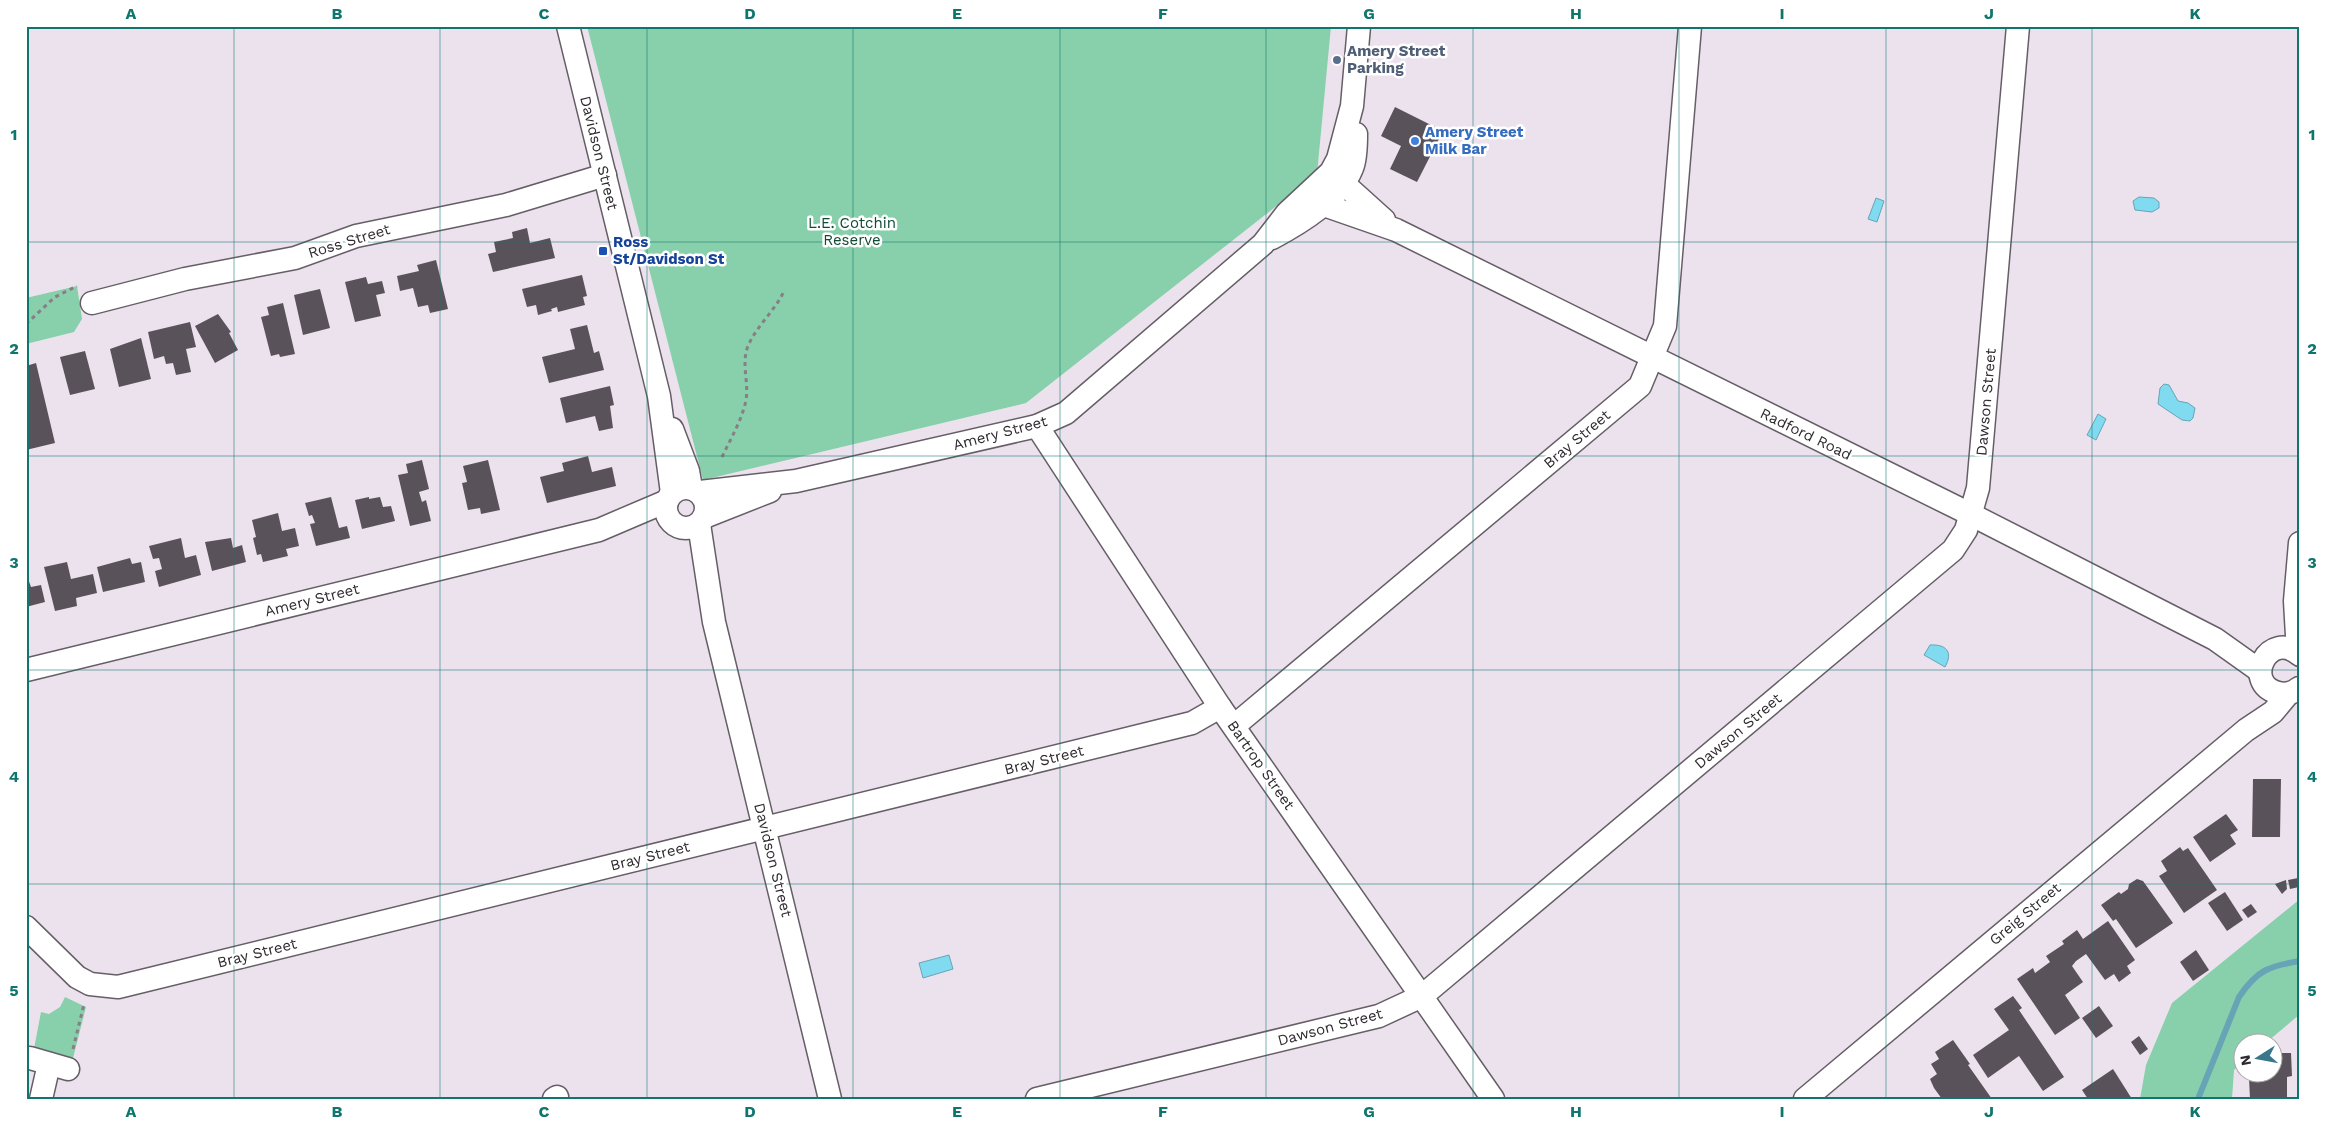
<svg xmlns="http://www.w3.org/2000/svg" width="2326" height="1125" font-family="'Work Sans',sans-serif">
  <rect width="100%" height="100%" fill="#ece2ed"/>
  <!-- green -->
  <g fill="#88cfab">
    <polygon points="587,26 1331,26 1317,174 1026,403 703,480"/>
    <polygon points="77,286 82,319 74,332 26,344 26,298"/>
    <polygon points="2300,899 2300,1014 2267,1042 2244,1042 2243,1062 2234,1070 2232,1099 2140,1099 2146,1065 2172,1003"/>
    <polygon points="65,997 86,1007 72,1062 33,1054 41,1012 49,1014 60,1007"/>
  </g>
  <!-- water -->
  <g fill="#80daf0" stroke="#67a5b6">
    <polygon points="2139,197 2154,198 2159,202 2159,208 2152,212 2135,210 2133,201"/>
    <polygon points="1876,198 1884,201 1877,222 1868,219"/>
    <polygon points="2164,384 2169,385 2178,401 2188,403 2195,408 2193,418 2190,421 2182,420 2158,404 2160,388"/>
    <polygon points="2098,414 2106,419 2096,440 2087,435"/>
    <path d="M1930,645C1945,644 1954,651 1945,667L1924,655Z"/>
    <polygon points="949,955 953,969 923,978 919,963"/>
  </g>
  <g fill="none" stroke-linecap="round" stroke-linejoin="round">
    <!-- stream -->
    <path stroke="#67a5b6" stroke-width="6" d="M2198,1099L2239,997C2257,970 2269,966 2300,961"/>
  </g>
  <!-- building -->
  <g fill="#5a525b">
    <polygon points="1395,107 1443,131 1417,182 1390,169 1401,146 1381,136"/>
    <polygon points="527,228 530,243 550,238 555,258 493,272 488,254 496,252 494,242 513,238 512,232"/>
    <polygon points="436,260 448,309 430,313 428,305 418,307 413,288 400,291 397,276 419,271 417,265"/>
    <polygon points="582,275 587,296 583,297 585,305 558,312 557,307 551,309 552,311 538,315 536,305 527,307 522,289"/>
    <polygon points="366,277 368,284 382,281 385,293 376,295 381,316 355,322 345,282"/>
    <polygon points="320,289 330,328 303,335 294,295"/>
    <polygon points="283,303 295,354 280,357 279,354 271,356 261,317 269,315 267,307"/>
    <polygon points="218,314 231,332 229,333 238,350 215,363 195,326"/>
    <polygon points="190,322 196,347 186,349 191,372 176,375 173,363 166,364 164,356 154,359 148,332"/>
    <polygon points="587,325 594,353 599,351 604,370 549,383 542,357 575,349 570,329"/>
    <polygon points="141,338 151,379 119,387 110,349"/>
    <polygon points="85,351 95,389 70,395 60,357"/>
    <polygon points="36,363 55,443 26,450 26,366"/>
    <polygon points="610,386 614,405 610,406 613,428 599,431 595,416 566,423 560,398"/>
    <polygon points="588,456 592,472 612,467 616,486 547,503 540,477 564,471 562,463"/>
    <polygon points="422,460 429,489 419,492 422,502 426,500 431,521 410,526 398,475 408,473 406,464"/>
    <polygon points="488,460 500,510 481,514 480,508 468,510 462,483 467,482 463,466"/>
    <polygon points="331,497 339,528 347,526 350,538 316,546 310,524 315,523 312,515 309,516 305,503"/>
    <polygon points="369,497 369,499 380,497 383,507 391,506 395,521 362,529 355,500"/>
    <polygon points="278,513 282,531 295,528 299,546 286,549 288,556 263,562 261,554 257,555 253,538 256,537 252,520"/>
    <polygon points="181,538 185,558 196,555 201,575 159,587 155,571 162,569 159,558 153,559 149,546"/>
    <polygon points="231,538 233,548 242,545 246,562 212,571 205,542"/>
    <polygon points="130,558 132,564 141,562 145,582 103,592 97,567"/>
    <polygon points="67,562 71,579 93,574 97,593 76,598 77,606 55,611 44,567"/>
    <polygon points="26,573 31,587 41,585 45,602 26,607"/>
    <polygon points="2253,779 2281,779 2280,837 2252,837"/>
    <polygon points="2226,814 2238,830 2230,835 2236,844 2210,862 2193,837"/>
    <polygon points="2180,847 2183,851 2188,848 2217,890 2184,913 2159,876 2167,871 2161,861"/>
    <polygon points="2298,878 2299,887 2290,889 2288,880"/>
    <polygon points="2137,879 2143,881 2173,923 2136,948 2116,919 2113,921 2101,905 2119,892 2121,894 2128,889 2129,884"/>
    <polygon points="2286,880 2287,889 2282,894 2275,884"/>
    <polygon points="2225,892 2243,920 2227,931 2208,903"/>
    <polygon points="2251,904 2257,912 2248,918 2242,910"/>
    <polygon points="2108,921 2135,960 2127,966 2131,973 2119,982 2114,974 2105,980 2086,954 2076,961 2072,966 2083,982 2065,995 2080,1018 2055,1035 2017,979 2033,968 2035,973 2050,962 2046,956 2064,944 2062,941 2077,930 2083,939"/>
    <polygon points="2196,950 2209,970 2193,981 2180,962"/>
    <polygon points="2013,996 2022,1008 2019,1010 2064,1077 2043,1091 2019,1056 1988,1078 1973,1055 2009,1030 1994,1009"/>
    <polygon points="2099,1006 2113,1026 2096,1038 2082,1018"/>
    <polygon points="2139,1036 2148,1049 2140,1055 2131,1042"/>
    <polygon points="1953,1040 1970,1064 1968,1065 1992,1099 1942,1099 1934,1088 1930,1079 1937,1074 1931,1064 1939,1059 1935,1052"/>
    <polygon points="2274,1053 2291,1053 2292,1076 2287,1077 2287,1099 2250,1099 2249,1078 2260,1078 2260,1072 2274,1072"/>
    <polygon points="2113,1069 2132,1099 2088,1099 2082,1090"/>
  </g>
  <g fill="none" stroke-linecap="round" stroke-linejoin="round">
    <defs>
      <g id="minor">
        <polyline points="568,26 659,396 672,493"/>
        <polyline points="1333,174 1384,220"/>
        <polyline points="1308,196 1324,205 1396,230 1970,514 2215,639 2260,671"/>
        <path d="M1272,238C1300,223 1340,199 1352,168C1356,159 1356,144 1356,134"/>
        <polyline points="92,303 185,279 295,258 356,236 506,205 605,175"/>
        <polyline points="1037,426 1220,707 1493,1099"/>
        <polyline points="672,429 688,471 691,488"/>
        <circle cx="686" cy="508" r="20"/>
        <polyline points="700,492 796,481 1037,426 1066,413 1263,244 1287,213 1331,172 1338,159 1352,106 1359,26"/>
        <polyline points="704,517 770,491"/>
        <polyline points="699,524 714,622 830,1099"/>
        <polyline points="2298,653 2295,601 2300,543"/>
        <polyline points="26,670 599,530 667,501"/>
        <path d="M2299,688C2293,693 2286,695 2278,693C2241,683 2269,628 2300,655"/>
        <polyline points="1234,726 1640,386 1665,326 1690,26"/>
        <polyline points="26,927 77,977 90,984 118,987 1192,723 1220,707"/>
        <polyline points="30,1058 68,1069"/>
        <polyline points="41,1099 49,1064"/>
        <polyline points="554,1099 557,1097"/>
        <polyline points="1037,1099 1379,1016 1422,996 1953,550 1966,530 1978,488 2018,26"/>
        <polyline points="1805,1099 2246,730 2273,712 2288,694"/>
      </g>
    </defs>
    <!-- minor casing -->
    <use href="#minor" stroke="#665e67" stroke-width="25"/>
    <!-- path -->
    <g stroke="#857f86" stroke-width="3" stroke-dasharray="4 4" stroke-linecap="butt">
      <polyline points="26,324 55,297 77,286"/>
      <path d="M722,457C731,438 742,420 746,400C749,382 741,363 748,346C757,325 775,311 784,291"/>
      <polyline points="73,1049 84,1004"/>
    </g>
    <!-- minor -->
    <use href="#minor" stroke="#fff" stroke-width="22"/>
  </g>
  <!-- grid -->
  <path fill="none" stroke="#0f766e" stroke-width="1" stroke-opacity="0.55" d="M234,26V1099M440,26V1099M647,26V1099M853,26V1099M1060,26V1099M1266,26V1099M1473,26V1099M1679,26V1099M1886,26V1099M2092,26V1099M26,242H2300M26,456H2300M26,670H2300M26,884H2300"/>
  <!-- markers -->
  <circle fill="#5c6f8a" stroke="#fff" stroke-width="2" cx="1337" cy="60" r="5"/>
  <circle fill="#3f7fe0" stroke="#fff" stroke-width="2" cx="1415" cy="141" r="5"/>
  <rect fill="#1a4fb4" stroke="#fff" stroke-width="2" x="598" y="246" width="10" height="10" rx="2.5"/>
  <g text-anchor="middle" stroke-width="5" stroke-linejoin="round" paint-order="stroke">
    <!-- service labels -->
    <g font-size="15" font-weight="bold" fill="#4e5e75" stroke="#fff" text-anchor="start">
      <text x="1347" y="56">Amery Street<tspan x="1347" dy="17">Parking</tspan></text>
    </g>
    <!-- shop labels -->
    <g font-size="15" font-weight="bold" fill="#366cbe" stroke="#fff" text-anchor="start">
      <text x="1425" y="137">Amery Street<tspan x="1425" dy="17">Milk Bar</tspan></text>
    </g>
    <!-- street labels -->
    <g font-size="15" fill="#2e2a2e" stroke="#fff">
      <text transform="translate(599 153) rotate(76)" y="5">Davidson Street</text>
      <text transform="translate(349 241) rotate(-17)" y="5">Ross Street</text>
      <text transform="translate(1986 402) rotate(-85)" y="5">Dawson Street</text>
      <text transform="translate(1000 433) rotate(-15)" y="5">Amery Street</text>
      <text transform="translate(1806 434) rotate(26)" y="5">Radford Road</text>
      <text transform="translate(1577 439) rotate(-40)" y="5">Bray Street</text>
      <text transform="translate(312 600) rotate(-14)" y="5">Amery Street</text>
      <text transform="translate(1738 731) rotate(-40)" y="5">Dawson Street</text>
      <text transform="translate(1044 760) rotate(-14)" y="5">Bray Street</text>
      <text transform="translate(1261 765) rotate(55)" y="5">Bartrop Street</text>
      <text transform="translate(650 856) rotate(-14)" y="5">Bray Street</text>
      <text transform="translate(773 860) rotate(76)" y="5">Davidson Street</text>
      <text transform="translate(2025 914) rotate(-40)" y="5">Greig Street</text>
      <text transform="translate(257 953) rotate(-14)" y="5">Bray Street</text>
      <text transform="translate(1330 1027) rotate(-15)" y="5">Dawson Street</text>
    </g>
    <!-- park labels -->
    <g font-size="15" fill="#0f4a32" stroke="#fff">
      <text x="852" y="228">L.E. Cotchin<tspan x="852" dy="17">Reserve</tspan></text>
    </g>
    <!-- transit labels -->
    <g font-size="15" font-weight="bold" fill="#164399" stroke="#fff" text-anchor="start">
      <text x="613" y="247">Ross<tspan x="613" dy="17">St/Davidson St</tspan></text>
    </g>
  </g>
  <!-- border -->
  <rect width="2326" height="1125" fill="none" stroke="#ffffff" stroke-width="55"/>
  <!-- north arrow -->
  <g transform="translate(2258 1058) rotate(259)"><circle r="24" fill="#ffffff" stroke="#abaaab"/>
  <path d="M0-4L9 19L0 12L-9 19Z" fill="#39778d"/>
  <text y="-8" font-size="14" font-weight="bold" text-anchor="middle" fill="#2e2a2e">N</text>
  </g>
  <rect x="28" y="28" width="2270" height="1070" fill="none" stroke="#0f766e" stroke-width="2"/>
  <g font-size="16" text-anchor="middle" font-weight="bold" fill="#0f766e">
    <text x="131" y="19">A</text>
    <text x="337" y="19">B</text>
    <text x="544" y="19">C</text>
    <text x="750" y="19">D</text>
    <text x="957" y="19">E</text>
    <text x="1163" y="19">F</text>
    <text x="1369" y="19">G</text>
    <text x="1576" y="19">H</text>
    <text x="1782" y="19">I</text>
    <text x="1989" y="19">J</text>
    <text x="2195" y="19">K</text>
    <text x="14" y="140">1</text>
    <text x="2312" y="140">1</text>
    <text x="14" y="354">2</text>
    <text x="2312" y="354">2</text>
    <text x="14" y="568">3</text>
    <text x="2312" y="568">3</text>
    <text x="14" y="782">4</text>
    <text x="2312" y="782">4</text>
    <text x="14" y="996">5</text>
    <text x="2312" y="996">5</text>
    <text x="131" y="1117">A</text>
    <text x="337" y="1117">B</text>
    <text x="544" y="1117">C</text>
    <text x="750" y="1117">D</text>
    <text x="957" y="1117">E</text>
    <text x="1163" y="1117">F</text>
    <text x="1369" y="1117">G</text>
    <text x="1576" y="1117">H</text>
    <text x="1782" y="1117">I</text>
    <text x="1989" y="1117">J</text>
    <text x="2195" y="1117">K</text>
  </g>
</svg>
